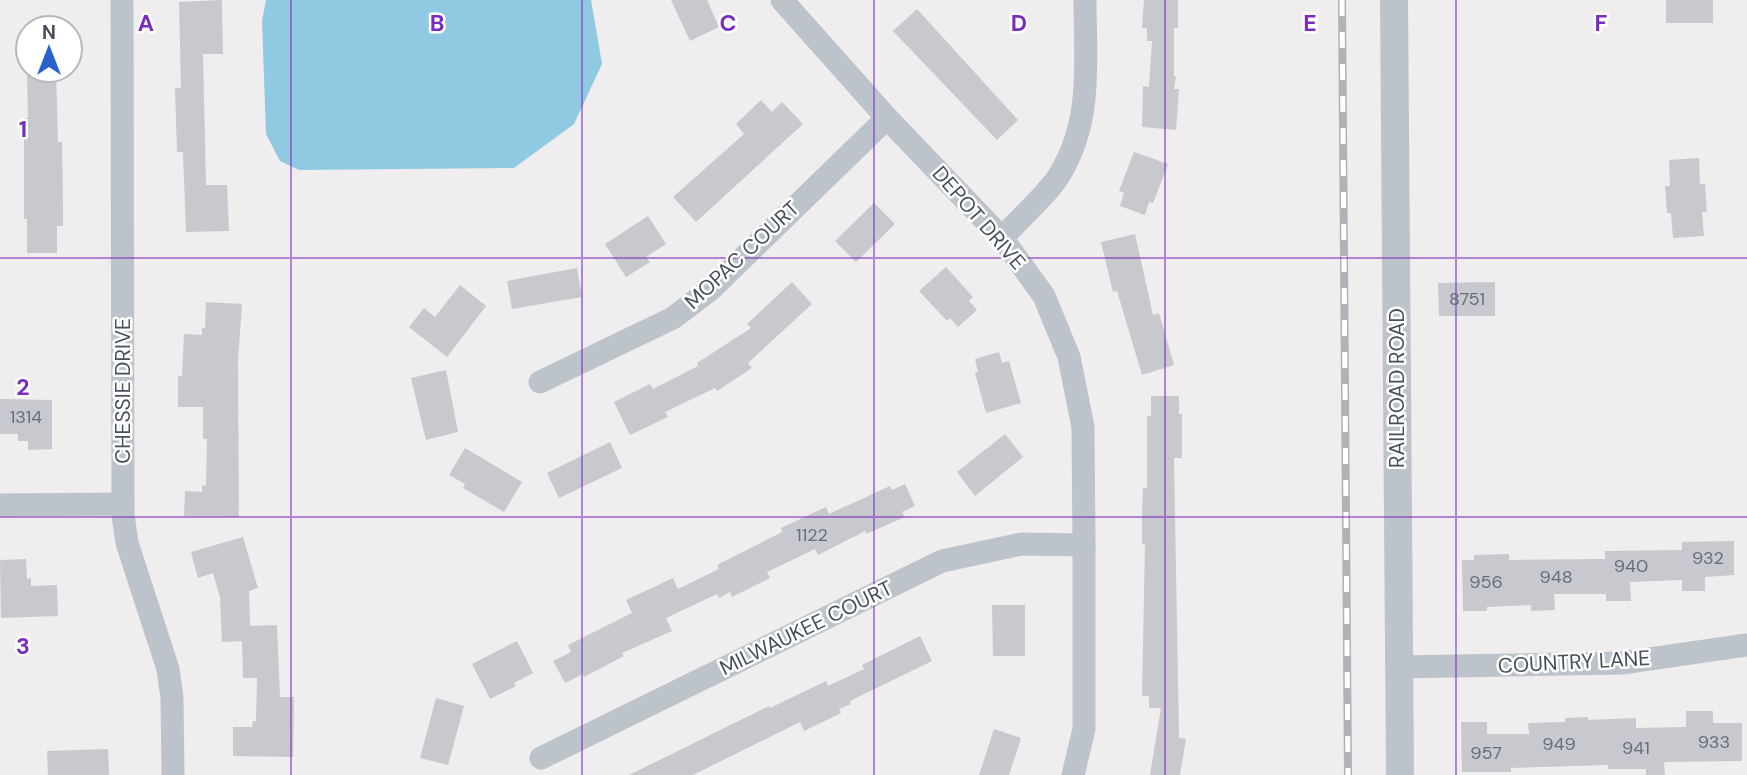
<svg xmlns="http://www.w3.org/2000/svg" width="1747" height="775" font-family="'DM Sans',sans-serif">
  <rect width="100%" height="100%" fill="#efeded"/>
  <!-- water -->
  <polygon fill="#90cae2" points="266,0 591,0 602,64 574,124 514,168 299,170 280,161 266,134 262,21"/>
  <!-- building -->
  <g fill="#c7c9cf">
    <polygon points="222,0 223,54 203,54 206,185 227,185 229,231 186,232 183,152 177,152 175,88 181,88 179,2"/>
    <polygon points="671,0 707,0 719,27 690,41"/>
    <polygon points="1144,0 1178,0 1178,28 1174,28 1174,76 1176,76 1174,89 1179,89 1176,130 1142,127 1143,86 1149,87 1152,41 1147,41 1147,28 1142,28"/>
    <rect x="1666" y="0" width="47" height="23"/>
    <polygon points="917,9 1018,120 997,140 893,31"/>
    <polygon points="27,70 56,70 58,142 62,142 63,206 63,226 57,226 57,253 27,253 27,219 24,219 24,118 28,118"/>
    <polygon points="761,100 772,112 782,102 803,124 696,222 673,197 744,134 736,124"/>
    <polygon points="1134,152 1168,164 1153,203 1149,202 1145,215 1120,206 1124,193 1119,191"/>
    <polygon points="1699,158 1700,184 1705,184 1707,212 1702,212 1704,236 1673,238 1671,213 1667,213 1665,186 1670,186 1669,160"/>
    <polygon points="874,203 895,224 856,262 835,241"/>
    <polygon points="648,216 666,244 646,257 650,262 626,277 605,244"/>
    <polygon points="1135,234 1153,315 1159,313 1174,365 1142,375 1117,291 1113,292 1101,242"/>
    <polygon points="946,267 973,297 969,301 977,310 958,327 950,318 947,321 919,291"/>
    <polygon points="577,268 582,297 512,309 507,281"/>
    <polygon points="792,282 812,304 748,363 752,368 717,391 715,388 665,412 668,417 630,435 614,402 650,384 653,389 698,366 697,363 751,328 747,324"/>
    <polygon points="1495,282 1495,316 1439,316 1438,283"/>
    <polygon points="460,285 486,306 447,357 409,327 424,308 435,317"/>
    <polygon points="206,302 242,304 238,361 239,517 184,516 185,491 202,492 202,485 206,486 207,439 203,439 203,407 178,407 178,376 182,376 184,334 202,335 202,328 205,328"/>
    <polygon points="999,352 1002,363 1009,361 1021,403 986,413 975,373 978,372 975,359"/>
    <polygon points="446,370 458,432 426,440 411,378"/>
    <polygon points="1151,396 1179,396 1179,414 1182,414 1182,458 1174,458 1179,738 1186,739 1180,775 1150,775 1161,708 1149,708 1149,696 1142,696 1145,544 1142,544 1142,513 1143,488 1147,488 1147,416 1151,416"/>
    <polygon points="0,399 52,400 52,449 28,450 28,441 18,441 18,434 0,434"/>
    <polygon points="1005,434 1023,457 975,496 957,472"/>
    <polygon points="610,442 622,468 559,498 547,473"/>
    <polygon points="465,448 522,482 504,512 463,488 465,484 449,475"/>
    <polygon points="905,484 915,506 902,512 905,517 866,534 865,531 818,555 815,549 767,572 770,578 732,597 730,592 719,598 717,594 666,618 672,631 622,653 624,656 584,677 583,674 565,683 553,661 571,652 568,645 632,613 626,600 673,578 678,589 719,569 717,565 782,532 781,528 826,507 829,514 890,486 892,490"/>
    <polygon points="243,537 258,588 249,591 250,626 277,625 280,697 294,697 293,757 233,756 233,727 252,727 253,721 256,721 257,678 243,678 242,641 222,642 220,597 213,573 198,578 191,552"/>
    <polygon points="1734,541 1734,575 1705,577 1705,591 1682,591 1682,580 1630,582 1631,601 1606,601 1606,594 1554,594 1555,610 1531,611 1531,605 1487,607 1487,611 1463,611 1462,560 1474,560 1474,555 1509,554 1509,560 1605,559 1605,551 1682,550 1682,542"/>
    <polygon points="26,559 27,579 31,578 31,586 57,585 58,616 1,618 0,560"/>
    <polygon points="992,605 1025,605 1025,656 993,656"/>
    <polygon points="920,636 932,661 850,701 851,704 839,709 841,713 804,731 800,722 693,775 629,775 769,706 770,708 826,681 828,686 864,669 862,665"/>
    <polygon points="517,641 533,673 514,683 516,686 490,699 472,664"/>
    <polygon points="436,698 464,706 448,765 420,758"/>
    <polygon points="1686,711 1713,711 1713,723 1742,723 1742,761 1664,762 1665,775 1646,775 1646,769 1608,769 1608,765 1511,768 1511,772 1462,772 1461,722 1487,722 1487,734 1529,734 1528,723 1565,722 1565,718 1588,717 1588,720 1636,718 1636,728 1686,727"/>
    <polygon points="994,729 1021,738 1009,775 979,775"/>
    <polygon points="108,749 109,775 48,775 47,751"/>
  </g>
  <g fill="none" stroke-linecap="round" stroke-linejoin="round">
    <!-- minor -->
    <g stroke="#bdc3cb" stroke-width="23">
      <polyline points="122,0 123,515 127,543 168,669 172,698 173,775"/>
      <polyline points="782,0 887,118 1002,238 1044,296 1069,357 1083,427 1084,545 1084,729 1073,775"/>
      <path d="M1002,238C1017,221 1049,193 1060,174C1093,119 1085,62 1085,0"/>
      <polyline points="540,382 673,318 711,289 887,118"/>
      <polyline points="0,505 123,504"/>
      <polyline points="1399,667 1622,663 1747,645"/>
      <polyline points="541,758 942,561 1022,544 1084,545"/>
    </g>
    <!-- tertiary -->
    <polyline stroke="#bdc3cb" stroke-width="28" points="1394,0 1400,775"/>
    <defs>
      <polyline id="rail" points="1342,0 1348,775"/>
    </defs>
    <!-- rail casing -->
    <use href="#rail" stroke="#b0b2b7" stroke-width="8"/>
    <!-- rail -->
    <use href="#rail" stroke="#fff" stroke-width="5" stroke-dasharray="16" stroke-linecap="butt"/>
  </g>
  <!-- grid -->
  <path fill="none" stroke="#7b2cbf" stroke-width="2" stroke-opacity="0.55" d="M291,0V775M582,0V775M874,0V775M1165,0V775M1456,0V775M0,258H1747M0,517H1747"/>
  <g text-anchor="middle" stroke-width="5" stroke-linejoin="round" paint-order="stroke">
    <!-- number labels -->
    <g font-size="18" fill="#676e76">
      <text x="1467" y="305">8751</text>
      <text x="26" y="423">1314</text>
      <text x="812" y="541">1122</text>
      <text x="1708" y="564">932</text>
      <text x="1631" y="572">940</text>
      <text x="1556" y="583">948</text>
      <text x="1486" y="588">956</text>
      <text x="1714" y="748">933</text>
      <text x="1559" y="750">949</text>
      <text x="1636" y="754">941</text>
      <text x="1486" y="759">957</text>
    </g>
    <!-- street labels -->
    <g font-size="21" fill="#474f58" stroke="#fff">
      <text transform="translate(979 218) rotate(49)" y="7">DEPOT DRIVE</text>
      <text transform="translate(742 255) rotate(-43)" y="7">MOPAC COURT</text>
      <text transform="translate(1397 388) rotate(-90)" y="7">RAILROAD ROAD</text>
      <text transform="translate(123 391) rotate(-90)" y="7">CHESSIE DRIVE</text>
      <text transform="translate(806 628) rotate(-26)" y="7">MILWAUKEE COURT</text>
      <text transform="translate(1574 662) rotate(-3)" y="7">COUNTRY LANE</text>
    </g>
  </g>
  <g font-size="23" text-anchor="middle" font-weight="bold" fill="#7b2cbf" stroke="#fff" stroke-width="5" stroke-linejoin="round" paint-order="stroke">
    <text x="146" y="31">A</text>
    <text x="437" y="31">B</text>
    <text x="728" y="31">C</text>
    <text x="1019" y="31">D</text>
    <text x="1310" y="31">E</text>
    <text x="1601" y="31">F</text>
    <text x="23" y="137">1</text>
    <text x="23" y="395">2</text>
    <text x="23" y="654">3</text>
  </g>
  <!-- north arrow -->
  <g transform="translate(49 49)"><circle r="33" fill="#ffffff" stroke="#b5b9bc" stroke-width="2"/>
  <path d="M0-5L12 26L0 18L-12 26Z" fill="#2a62cc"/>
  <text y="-10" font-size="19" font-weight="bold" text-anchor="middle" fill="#474f58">N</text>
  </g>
</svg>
